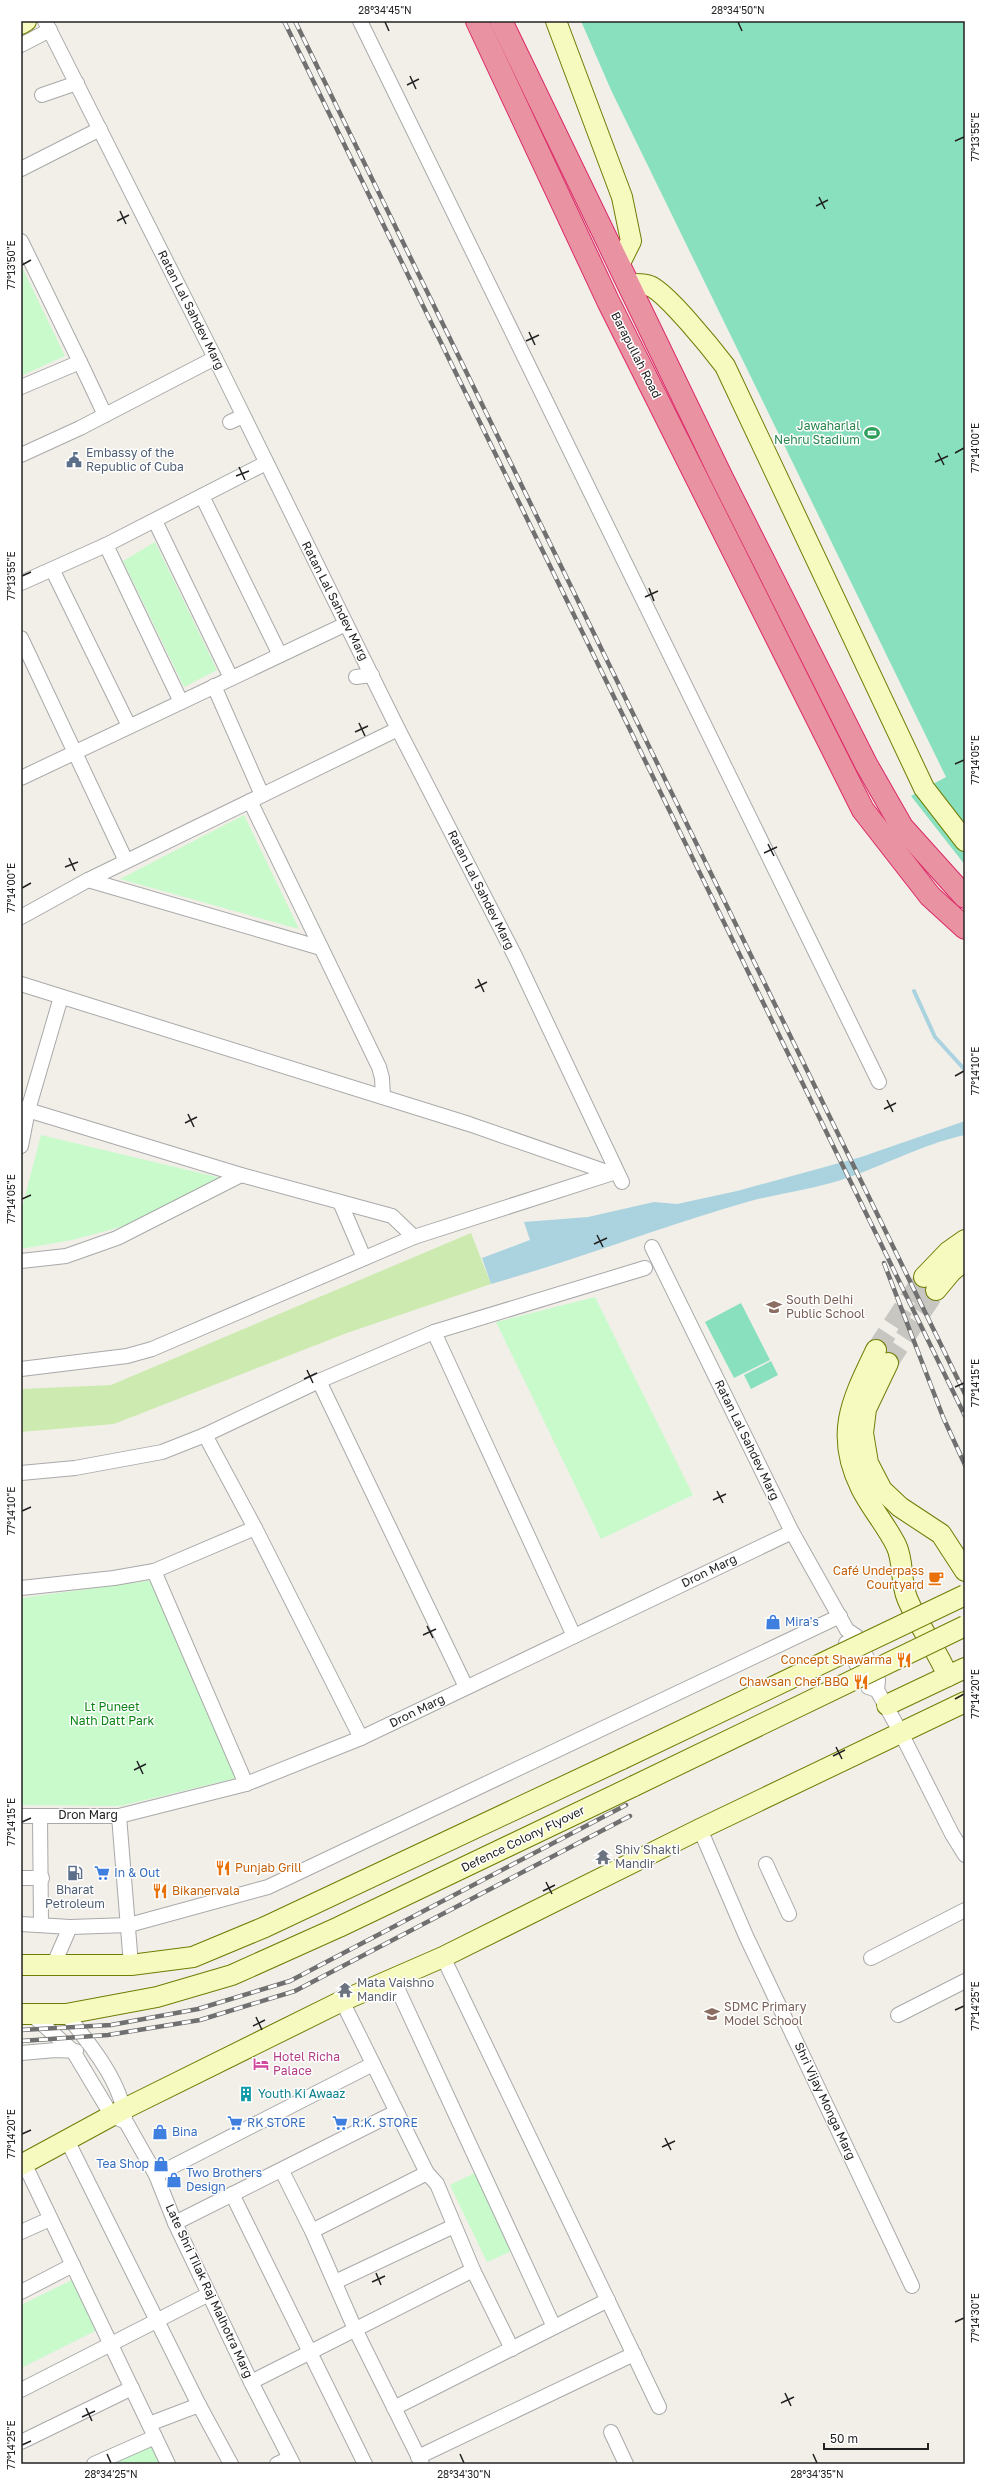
<svg xmlns="http://www.w3.org/2000/svg" width="986" height="2485" font-family="'Golos Text',sans-serif">
  <rect width="100%" height="100%" fill="#f2efe9"/>
  <!-- grass -->
  <polygon fill="#cdebb0" points="471,1233 491,1284 347,1333 114,1424 21,1432 21,1389 111,1385"/>
  <!-- park -->
  <g fill="#c8facc">
    <polygon points="21,265 65,356 21,376"/>
    <polygon points="155,542 217,670 184,687 123,561"/>
    <polygon points="244,815 299,929 120,879"/>
    <polygon points="41,1135 221,1178 124,1226 72,1240 21,1249 21,1212"/>
    <polygon points="595,1297 693,1495 601,1539 496,1322"/>
    <polygon points="155,1580 237,1778 120,1806 21,1805 21,1598"/>
    <polygon points="479,2171 516,2249 487,2262 450,2185"/>
    <polygon points="72,2280 97,2330 21,2368 21,2305"/>
    <polygon points="151,2445 161,2464 111,2464"/>
  </g>
  <!-- pitch -->
  <g fill="#88e0be">
    <polygon points="581,21 965,21 965,865 911,796 946,777 611,90"/>
    <polygon points="741,1303 770,1360 734,1378 705,1322"/>
    <polygon points="771,1361 778,1375 751,1389 744,1375"/>
  </g>
  <!-- water -->
  <path fill="#aad3df" d="M965,1121V1135C918,1145 877,1170 831,1183C806,1190 779,1194 754,1200C665,1225 579,1259 491,1284L482,1258L530,1240L524,1222L588,1217L654,1202L677,1204L737,1191L861,1157Z"/>
  <g fill="none" stroke-linecap="round" stroke-linejoin="round">
    <!-- stream -->
    <polyline stroke="#aad3df" stroke-width="4" points="914,991 935,1037 965,1070"/>
    <!-- secondary-tunnel -->
    <g stroke="#c8c6c1" stroke-width="20" stroke-dasharray="20 10" stroke-linecap="butt">
      <polyline points="876,1350 924,1277"/>
      <polyline points="888,1363 936,1290"/>
    </g>
    <defs>
      <g id="street">
        <polyline points="45,21 215,358 398,729 515,956 622,1182"/>
        <polyline points="360,21 879,1082"/>
        <polyline points="21,45 50,30"/>
        <polyline points="42,95 77,83"/>
        <polyline points="21,169 100,129"/>
        <polyline points="21,241 80,362 21,387"/>
        <polyline points="80,362 105,415"/>
        <polyline points="230,422 243,416"/>
        <polyline points="21,455 80,428 215,358"/>
        <polyline points="202,496 280,655"/>
        <polyline points="155,521 231,678"/>
        <polyline points="106,545 181,702"/>
        <polyline points="53,571 129,726"/>
        <polyline points="21,583 106,545 266,463"/>
        <polyline points="21,638 126,861"/>
        <polyline points="356,677 372,675"/>
        <polyline points="214,686 262,795"/>
        <polyline points="21,778 346,624"/>
        <polyline points="250,801 379,1067 382,1078 383,1097"/>
        <polyline points="88,880 321,948"/>
        <polyline points="21,917 88,880 398,729"/>
        <polyline points="21,984 469,1124 610,1173"/>
        <polyline points="21,1108 241,1175 392,1216 414,1237"/>
        <polyline points="21,1146 28,1110 61,997"/>
        <polyline points="340,1202 364,1258"/>
        <polyline points="652,1247 792,1532 847,1630 856,1636 878,1680 877,1690 901,1733 952,1834 965,1855"/>
        <polyline points="21,1261 66,1256 117,1238 241,1175"/>
        <polyline points="434,1332 574,1636"/>
        <polyline points="21,1369 127,1356 152,1349 414,1237 613,1173"/>
        <polyline points="319,1381 466,1687"/>
        <polyline points="205,1435 255,1528 361,1738"/>
        <polyline points="21,1473 75,1468 162,1452 205,1435 319,1381 434,1332 645,1268"/>
        <polyline points="21,1588 114,1578 154,1571"/>
        <polyline points="846,1643 868,1687 877,1690"/>
        <polyline points="246,1784 154,1571 255,1528"/>
        <polyline points="21,1816 119,1816 246,1784 361,1738 792,1532"/>
        <polyline points="40,1816 41,1925"/>
        <polyline points="119,1816 131,1965"/>
        <polyline points="700,1829 746,1936 912,2286"/>
        <polyline points="766,1864 789,1914"/>
        <polyline points="21,1878 42,1878"/>
        <polyline points="21,1924 70,1927 129,1925 268,1887 840,1616"/>
        <polyline points="443,1957 659,2407"/>
        <polyline points="871,1958 965,1910"/>
        <polyline points="53,1966 70,1927"/>
        <polyline points="393,1979 554,2327"/>
        <polyline points="31,2014 73,2051 112,2116 126,2122 156,2175 175,2223 251,2382 293,2464"/>
        <path d="M66,2014C89,2043 120,2080 125,2117"/>
        <polyline points="898,2015 965,1981"/>
        <polyline points="21,2053 56,2050 76,2051"/>
        <polyline points="67,2140 199,2405 231,2464"/>
        <polyline points="24,2163 168,2464"/>
        <polyline points="282,2171 312,2231 427,2173 342,2001"/>
        <polyline points="427,2173 437,2184 473,2270"/>
        <polyline points="156,2175 373,2064"/>
        <polyline points="232,2194 365,2464"/>
        <polyline points="175,2223 396,2112"/>
        <polyline points="312,2231 355,2329 422,2464"/>
        <polyline points="21,2232 50,2219"/>
        <polyline points="335,2282 454,2226"/>
        <polyline points="21,2292 73,2265"/>
        <polyline points="251,2382 473,2270 512,2349"/>
        <polyline points="21,2390 209,2294"/>
        <polyline points="394,2408 608,2300"/>
        <polyline points="149,2424 199,2405"/>
        <polyline points="611,2432 626,2464"/>
        <polyline points="21,2442 132,2388"/>
        <polyline points="418,2457 634,2354"/>
        <polyline points="94,2464 155,2437"/>
        <polyline points="277,2464 290,2458"/>
      </g>
      <g id="secondary">
        <polyline points="556,21 622,197 631,241 619,265"/>
        <polyline points="21,24 26,21"/>
        <path d="M628,284C635,284 644,283 650,286C667,293 712,349 725,366L924,788L965,841"/>
        <polyline points="924,1277 948,1252 965,1240"/>
        <polyline points="936,1290 951,1272 965,1260"/>
        <path d="M876,1350C852,1400 834,1434 861,1488C871,1508 886,1525 896,1545C904,1561 900,1580 907,1598C918,1625 936,1649 948,1676"/>
        <polyline points="888,1363 866,1409 863,1433 868,1463 882,1490 900,1507 941,1534 965,1571"/>
        <polyline points="887,1705 965,1668"/>
        <polyline points="21,1965 131,1965 193,1957 265,1927 622,1759"/>
        <polyline points="21,2014 66,2014 157,1997 232,1975 339,1927 634,1786"/>
        <polyline points="21,2165 124,2109 342,2001 443,1957 700,1829 965,1702"/>
      </g>
      <g id="highway">
        <polyline points="477,21 608,301 863,810 930,896 965,928"/>
        <polyline points="501,21 722,478 866,764 902,827 965,897"/>
      </g>
    </defs>
    <!-- street casing -->
    <use href="#street" stroke="#a9a9a9" stroke-width="16"/>
    <!-- secondary casing -->
    <use href="#secondary" stroke="#707d05" stroke-width="22"/>
    <!-- highway casing -->
    <use href="#highway" stroke="#dc2a67" stroke-width="24"/>
    <!-- street -->
    <use href="#street" stroke="#fff" stroke-width="14"/>
    <!-- secondary -->
    <use href="#secondary" stroke="#f7fabf" stroke-width="20"/>
    <!-- highway -->
    <use href="#highway" stroke="#e892a2" stroke-width="22"/>
    <defs>
      <g id="rail">
        <polyline points="284,21 965,1416"/>
        <polyline points="295,21 965,1394"/>
        <polyline points="884,1263 943,1417 965,1465"/>
        <polyline points="21,2030 111,2025 198,2009 290,1981 626,1805"/>
        <polyline points="21,2041 108,2035 200,2020 295,1991 630,1816"/>
      </g>
    </defs>
    <!-- rail casing -->
    <use href="#rail" stroke="#707070" stroke-width="4.5"/>
    <!-- rail -->
    <use href="#rail" stroke="#fff" stroke-width="3" stroke-dasharray="9" stroke-linecap="butt"/>
    <defs>
      <g id="secondary-bridge">
        <polyline points="622,1759 965,1595"/>
        <polyline points="634,1786 965,1626"/>
      </g>
    </defs>
    <!-- secondary-bridge casing -->
    <use href="#secondary-bridge" stroke="#707d05" stroke-width="22" stroke-linecap="butt"/>
    <!-- secondary-bridge -->
    <use href="#secondary-bridge" stroke="#f7fabf" stroke-width="20"/>
  </g>
  <!-- ticks -->
  <path fill="none" stroke="#222" stroke-width="1.5" d="M385,22L389,31M738,22L742,31M410,76L416,89M407,85L419,79M955,141L964,137M819,197L825,209M816,206L828,200M120,211L126,224M117,221L129,215M22,265L31,260M529,332L535,345M526,341L539,335M938,453L944,465M955,453L964,448M935,462L948,456M239,467L245,480M236,476L249,471M22,576L31,572M649,588L654,601M645,597L658,591M359,723L365,736M355,732L368,726M955,764L964,760M768,844L774,856M764,853L777,847M69,858L75,871M65,867L78,862M22,888L31,883M478,979L484,992M475,988L487,982M955,1076L964,1071M887,1100L893,1112M884,1109L896,1103M188,1114L194,1127M185,1123L197,1117M22,1199L31,1195M597,1235L603,1247M594,1244L607,1238M307,1370L313,1383M304,1379L317,1373M955,1387L964,1383M717,1491L723,1503M713,1500L726,1494M22,1511L31,1507M427,1626L433,1638M423,1635L436,1629M955,1699L964,1694M836,1747L842,1759M833,1756L845,1750M137,1761L143,1774M134,1770L146,1764M22,1822L31,1818M546,1882L552,1894M543,1891L555,1885M955,2010L964,2006M256,2017L262,2030M253,2026L265,2020M22,2134L31,2130M665,2138L671,2150M662,2147L675,2141M376,2273L381,2285M372,2282L385,2276M955,2322L964,2318M785,2393L791,2406M781,2403L794,2397M86,2408L92,2421M82,2417L95,2411M22,2445L31,2441M107,2454L111,2463M460,2454L464,2463M813,2454L817,2463"/>
  <!-- icons -->
  <defs>
    <symbol id="stadium-bare" viewBox="-9 -9 18 18"><path d="M0-5a6.5 5 0 1 0 0 10a6.5 5 0 1 0 0-10ZM-3.5-1.8h7v3.6h-7Z" fill="#2e9e5b" stroke="#fff" stroke-width="2.5" paint-order="stroke"/></symbol>
    <symbol id="civic-bare" viewBox="-9 -9 18 18"><path d="M-.6-6.5H3V-4.5H.6V-3L4-1V1h2V6H-6V1h2V-1L-.6-3ZM-1.2 2.5V6h2.4V2.5Z" fill="#5c6f8a" stroke="#fff" stroke-width="2.5" paint-order="stroke"/></symbol>
    <symbol id="school-bare" viewBox="-9 -9 18 18"><path d="M0-5L7-2L0 1L-7-2ZM-4 1L0 2.5L4 1V4Q0 6-4 4Z" fill="#8d6e63" stroke="#fff" stroke-width="2.5" paint-order="stroke"/></symbol>
    <symbol id="cafe-bare" viewBox="-9 -9 18 18"><path d="M-5.5-4.5H6V0H3Q3 3.5 0 3.5H-2.5Q-5.5 3.5-5.5 0ZM3-3.2v2h1.7v-2ZM-6 4.5H4V6H-6Z" fill="#e8710a" stroke="#fff" stroke-width="2.5" paint-order="stroke"/></symbol>
    <symbol id="shop-bare" viewBox="-9 -9 18 18"><path d="M-5-2.5h2.3a2.7 3.5 0 0 1 5.4 0H5L5.5 6h-11ZM-1.5-2.5h3a1.5 2.3 0 0 0-3 0Z" fill="#3f7fe0" stroke="#fff" stroke-width="2.5" paint-order="stroke"/></symbol>
    <symbol id="restaurant-bare" viewBox="-9 -9 18 18"><path d="M-5-6h1v4h1v-4h1v4h1v-4h1v5L-1.5 .5V6h-2V.5L-5-1ZM5-6V6H3V1.5H1.5Q1.5-4 5-6Z" fill="#e8710a" stroke="#fff" stroke-width="2.5" paint-order="stroke"/></symbol>
    <symbol id="temple-bare" viewBox="-9 -9 18 18"><path d="M0-6L5-2H3V0L6.5 2.5H4V6H1.5V3h-3V6H-4V2.5H-6.5L-3 0V-2H-5Z" fill="#6b7280" stroke="#fff" stroke-width="2.5" paint-order="stroke"/></symbol>
    <symbol id="fuel-bare" viewBox="-9 -9 18 18"><path d="M-5.5-6h7V0h2V4h1.3V-2.5L3-4.5l.8-.8L6-3V5H2.5V1h-1V6h-7ZM-4.2-4.7v3.2H.2V-4.7Z" fill="#5c6f8a" stroke="#fff" stroke-width="2.5" paint-order="stroke"/></symbol>
    <symbol id="supermarket-bare" viewBox="-9 -9 18 18"><path d="M-6-5.5h2.5l.6 2H6L4.5 2H-2.5L-4.4-4H-6ZM-1.5 3.2a1.3 1.3 0 1 0 .1 0ZM3 3.2a1.3 1.3 0 1 0 .1 0Z" fill="#3f7fe0" stroke="#fff" stroke-width="2.5" paint-order="stroke"/></symbol>
    <symbol id="hotel-bare" viewBox="-9 -9 18 18"><path d="M-6-4.5h1.5V1H6V5H4.5V3h-9V5H-6ZM-4 0a1.8 1.8 0 1 1 3.6 0ZM.5 0V-2.5h3Q6-2.5 6 0Z" fill="#d1479c" stroke="#fff" stroke-width="2.5" paint-order="stroke"/></symbol>
    <symbol id="building-bare" viewBox="-9 -9 18 18"><path d="M-4-6H4V6H1V3H-1V6H-4ZM-2.5-4.3h1.7v1.8h-1.7ZM.8-4.3h1.7v1.8H.8ZM-2.5-1h1.7V.8h-1.7ZM.8-1h1.7V.8H.8Z" fill="#0f9aa8" stroke="#fff" stroke-width="2.5" paint-order="stroke"/></symbol>
  </defs>
  <g fill-rule="evenodd">
    <use href="#stadium-bare" x="861" y="422" width="22" height="22"/>
    <use href="#civic-bare" x="63" y="449" width="22" height="22"/>
    <use href="#school-bare" x="763" y="1296" width="22" height="22"/>
    <use href="#cafe-bare" x="925" y="1567" width="22" height="22"/>
    <use href="#shop-bare" x="762" y="1611" width="22" height="22"/>
    <use href="#restaurant-bare" x="893" y="1649" width="22" height="22"/>
    <use href="#restaurant-bare" x="850" y="1671" width="22" height="22"/>
    <use href="#temple-bare" x="592" y="1846" width="22" height="22"/>
    <use href="#restaurant-bare" x="212" y="1857" width="22" height="22"/>
    <use href="#fuel-bare" x="64" y="1862" width="22" height="22"/>
    <use href="#supermarket-bare" x="91" y="1862" width="22" height="22"/>
    <use href="#restaurant-bare" x="149" y="1880" width="22" height="22"/>
    <use href="#temple-bare" x="334" y="1979" width="22" height="22"/>
    <use href="#school-bare" x="701" y="2003" width="22" height="22"/>
    <use href="#hotel-bare" x="250" y="2053" width="22" height="22"/>
    <use href="#building-bare" x="235" y="2083" width="22" height="22"/>
    <use href="#supermarket-bare" x="224" y="2112" width="22" height="22"/>
    <use href="#supermarket-bare" x="329" y="2112" width="22" height="22"/>
    <use href="#shop-bare" x="149" y="2121" width="22" height="22"/>
    <use href="#shop-bare" x="150" y="2153" width="22" height="22"/>
    <use href="#shop-bare" x="163" y="2169" width="22" height="22"/>
  </g>
  <g text-anchor="middle" stroke-width="3" stroke-linejoin="round" paint-order="stroke">
    <!-- street labels -->
    <g font-size="12" fill="#222" stroke="#fff">
      <text transform="translate(191 310) rotate(63)" y="4">Ratan Lal Sahdev Marg</text>
      <text transform="translate(636 355) rotate(63)" y="4">Barapullah Road</text>
      <text transform="translate(335 601) rotate(63)" y="4">Ratan Lal Sahdev Marg</text>
      <text transform="translate(481 890) rotate(63)" y="4">Ratan Lal Sahdev Marg</text>
      <text transform="translate(747 1440) rotate(64)" y="4">Ratan Lal Sahdev Marg</text>
      <text transform="translate(709 1571) rotate(-26)" y="4">Dron Marg</text>
      <text transform="translate(417 1711) rotate(-26)" y="4">Dron Marg</text>
      <text x="88" y="1819">Dron Marg</text>
      <text transform="translate(523 1839) rotate(-26)" y="4">Defence Colony Flyover</text>
      <text transform="translate(825 2101) rotate(65)" y="4">Shri Vijay Monga Marg</text>
      <text transform="translate(209 2291) rotate(65)" y="4">Late Shri Tilak Raj Malhotra Marg</text>
    </g>
    <!-- leisure labels -->
    <g font-size="12" fill="#27864d" stroke="#fff" text-anchor="end">
      <text x="860" y="430">Jawaharlal<tspan x="860" dy="14">Nehru Stadium</tspan></text>
    </g>
    <!-- service labels -->
    <g font-size="12" fill="#4e5e75" stroke="#fff" text-anchor="start">
      <text x="86" y="457">Embassy of the<tspan x="86" dy="14">Republic of Cuba</tspan></text>
      <text x="75" y="1894" text-anchor="middle">Bharat<tspan x="75" dy="14">Petroleum</tspan></text>
    </g>
    <!-- education labels -->
    <g font-size="12" fill="#785e54" stroke="#fff" text-anchor="start">
      <text x="786" y="1304">South Delhi<tspan x="786" dy="14">Public School</tspan></text>
      <text x="724" y="2011">SDMC Primary<tspan x="724" dy="14">Model School</tspan></text>
    </g>
    <!-- food labels -->
    <g font-size="12" fill="#c56008" stroke="#fff" text-anchor="end">
      <text x="924" y="1575">Café Underpass<tspan x="924" dy="14">Courtyard</tspan></text>
      <text x="892" y="1664">Concept Shawarma</text>
      <text x="849" y="1686">Chawsan Chef BBQ</text>
      <text x="235" y="1872" text-anchor="start">Punjab Grill</text>
      <text x="172" y="1895" text-anchor="start">Bikanervala</text>
    </g>
    <!-- shop labels -->
    <g font-size="12" fill="#366cbe" stroke="#fff" text-anchor="start">
      <text x="785" y="1626">Mira's</text>
      <text x="114" y="1877">In &amp; Out</text>
      <text x="247" y="2127">RK STORE</text>
      <text x="352" y="2127">R.K. STORE</text>
      <text x="172" y="2136">Bina</text>
      <text x="149" y="2168" text-anchor="end">Tea Shop</text>
      <text x="186" y="2177">Two Brothers<tspan x="186" dy="14">Design</tspan></text>
    </g>
    <!-- park labels -->
    <g font-size="12" fill="#0c8416" stroke="#fff">
      <text x="112" y="1711">Lt Puneet<tspan x="112" dy="14">Nath Datt Park</tspan></text>
    </g>
    <!-- worship labels -->
    <g font-size="12" fill="#5b616d" stroke="#fff" text-anchor="start">
      <text x="615" y="1854">Shiv Shakti<tspan x="615" dy="14">Mandir</tspan></text>
      <text x="357" y="1987">Mata Vaishno<tspan x="357" dy="14">Mandir</tspan></text>
    </g>
    <!-- hotel labels -->
    <g font-size="12" fill="#b23c85" stroke="#fff" text-anchor="start">
      <text x="273" y="2061">Hotel Richa<tspan x="273" dy="14">Palace</tspan></text>
    </g>
    <!-- culture labels -->
    <g font-size="12" fill="#0d838f" stroke="#fff" text-anchor="start">
      <text x="258" y="2098">Youth Ki Awaaz</text>
    </g>
  </g>
  <!-- border -->
  <rect width="986" height="2485" fill="none" stroke="#ffffff" stroke-width="44"/>
  <!-- scale -->
  <path d="M824 2443v6h104v-6" fill="none" stroke="#222222" stroke-width="2"/>
  <text x="830" y="2443" font-size="12" fill="#222222" stroke="#ffffff" stroke-width="3" paint-order="stroke">50 m</text>
  <rect x="22" y="22" width="942" height="2441" fill="none" stroke="#222" stroke-width="1.5"/>
  <g font-size="10" text-anchor="middle" fill="#222">
    <text x="385" y="14">28°34'45"N</text>
    <text x="738" y="14">28°34'50"N</text>
    <text transform="translate(975 137) rotate(-90)" y="4">77°13'55"E</text>
    <text transform="translate(11 265) rotate(-90)" y="4">77°13'50"E</text>
    <text transform="translate(975 448) rotate(-90)" y="4">77°14'00"E</text>
    <text transform="translate(11 576) rotate(-90)" y="4">77°13'55"E</text>
    <text transform="translate(975 760) rotate(-90)" y="4">77°14'05"E</text>
    <text transform="translate(11 888) rotate(-90)" y="4">77°14'00"E</text>
    <text transform="translate(975 1071) rotate(-90)" y="4">77°14'10"E</text>
    <text transform="translate(11 1199) rotate(-90)" y="4">77°14'05"E</text>
    <text transform="translate(975 1383) rotate(-90)" y="4">77°14'15"E</text>
    <text transform="translate(11 1511) rotate(-90)" y="4">77°14'10"E</text>
    <text transform="translate(975 1694) rotate(-90)" y="4">77°14'20"E</text>
    <text transform="translate(11 1822) rotate(-90)" y="4">77°14'15"E</text>
    <text transform="translate(975 2006) rotate(-90)" y="4">77°14'25"E</text>
    <text transform="translate(11 2134) rotate(-90)" y="4">77°14'20"E</text>
    <text transform="translate(975 2318) rotate(-90)" y="4">77°14'30"E</text>
    <text transform="translate(11 2445) rotate(-90)" y="4">77°14'25"E</text>
    <text x="111" y="2478">28°34'25"N</text>
    <text x="464" y="2478">28°34'30"N</text>
    <text x="817" y="2478">28°34'35"N</text>
  </g>
</svg>
